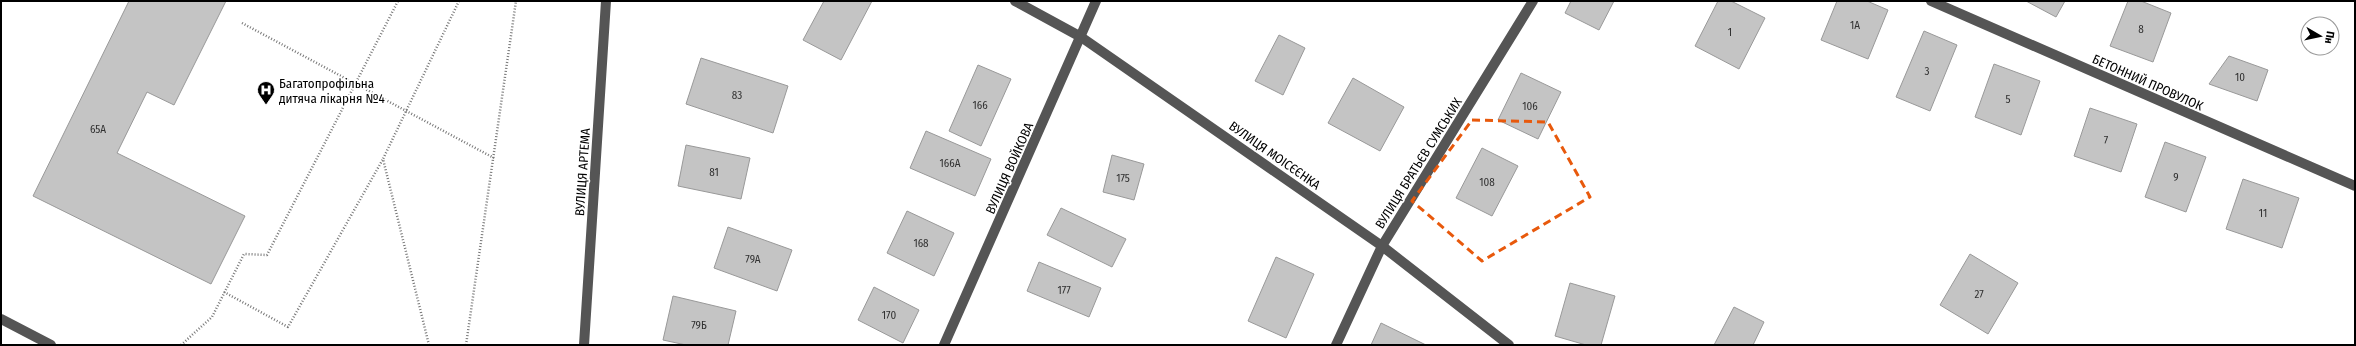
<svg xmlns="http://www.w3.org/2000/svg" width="2356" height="346" font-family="'Fira Sans Condensed',sans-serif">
  <rect width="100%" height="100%" fill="#fff"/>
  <!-- building -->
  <g fill="#c4c4c4" stroke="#999">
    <polygon points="129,1 226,1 174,105 147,92 117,153 245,216 211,284 33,196"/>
    <polygon points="824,1 872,1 841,60 803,40"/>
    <polygon points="1571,1 1614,1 1599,30 1565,13"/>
    <polygon points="1718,1 1731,1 1765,18 1739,69 1695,46"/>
    <polygon points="1837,1 1867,1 1888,10 1868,59 1821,40"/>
    <polygon points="2026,1 2065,1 2056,17"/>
    <polygon points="2128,1 2141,1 2171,13 2153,62 2110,46"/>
    <polygon points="1924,31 1957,45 1930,111 1896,97"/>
    <polygon points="1279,35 1305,48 1283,95 1255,81"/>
    <polygon points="2229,56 2268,70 2257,101 2209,84"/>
    <polygon points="701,58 788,86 773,133 686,104"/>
    <polygon points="1994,64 2040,81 2021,135 1975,117"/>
    <polygon points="978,65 1011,79 981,146 949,131"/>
    <polygon points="1521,73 1561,92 1538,139 1498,120"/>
    <polygon points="1353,78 1404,107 1380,151 1328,123"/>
    <polygon points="2090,108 2137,124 2121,172 2074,156"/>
    <polygon points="926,131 991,159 975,196 910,168"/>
    <polygon points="2165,142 2206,157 2186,212 2145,197"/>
    <polygon points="686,145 750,158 741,199 678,186"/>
    <polygon points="1482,148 1518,166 1492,216 1456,198"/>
    <polygon points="1112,155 1144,164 1134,200 1103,192"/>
    <polygon points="2243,179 2299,198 2282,248 2226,229"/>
    <polygon points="1061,208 1126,239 1112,267 1047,235"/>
    <polygon points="907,211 954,233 934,276 887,253"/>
    <polygon points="728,227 792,250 777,291 714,268"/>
    <polygon points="1970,254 2018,283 1988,334 1940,305"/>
    <polygon points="1276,257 1314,274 1286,338 1248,321"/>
    <polygon points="1039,262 1101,288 1089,317 1027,291"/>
    <polygon points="1570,283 1615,296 1601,345 1586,345 1555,336"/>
    <polygon points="874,287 919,310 903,343 858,320"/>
    <polygon points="673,296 736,311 728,345 686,345 663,340"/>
    <polygon points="1734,307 1764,322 1753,345 1714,345"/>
    <polygon points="1381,323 1426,345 1371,345"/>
  </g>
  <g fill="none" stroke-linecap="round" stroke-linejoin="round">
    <!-- path -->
    <g stroke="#777" stroke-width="2.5" stroke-dasharray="1 2" stroke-linecap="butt">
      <polyline points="242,23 494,158"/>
      <polyline points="224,292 288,327 383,159"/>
      <polyline points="181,345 212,317 244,254 267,255 398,1"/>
      <polyline points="429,345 383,159 459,1"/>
      <polyline points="466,345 516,1"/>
    </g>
    <!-- minor -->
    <g stroke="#555" stroke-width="10">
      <polyline points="1015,1 1081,37 1382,246 1509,345"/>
      <polyline points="1931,1 2355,186"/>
      <polyline points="1,319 51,345"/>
      <polyline points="584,345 606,1"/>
      <polyline points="944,345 1096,1"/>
      <polyline points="1336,345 1382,246 1533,1"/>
    </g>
  </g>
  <!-- marked area -->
  <path fill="none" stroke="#e8590c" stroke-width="3" stroke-dasharray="8 5" stroke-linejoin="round" d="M1472,120L1548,122L1590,197L1482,261L1412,201Z"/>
  <!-- icons -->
  <defs>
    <symbol id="hospital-pin" viewBox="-11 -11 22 30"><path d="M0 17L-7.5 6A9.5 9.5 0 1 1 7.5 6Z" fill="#000" stroke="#fff"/><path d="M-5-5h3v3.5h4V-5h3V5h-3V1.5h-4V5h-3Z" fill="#fff"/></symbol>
  </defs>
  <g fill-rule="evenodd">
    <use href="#hospital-pin" x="256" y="80" width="20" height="27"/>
  </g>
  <g text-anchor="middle" stroke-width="3.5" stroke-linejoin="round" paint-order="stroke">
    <!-- number labels -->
    <g font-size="11" fill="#313131">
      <text x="1855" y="29">1А</text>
      <text x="2141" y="33">8</text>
      <text x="1730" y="36">1</text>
      <text x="1927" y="75">3</text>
      <text x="2240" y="81">10</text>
      <text x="737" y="99">83</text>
      <text x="2008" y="103">5</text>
      <text x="980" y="109">166</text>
      <text x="1530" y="110">106</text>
      <text x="98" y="133">65А</text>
      <text x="2106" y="144">7</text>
      <text x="950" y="167">166А</text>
      <text x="714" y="176">81</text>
      <text x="2176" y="181">9</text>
      <text x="1123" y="182">175</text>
      <text x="1487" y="186">108</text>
      <text x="2263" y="217">11</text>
      <text x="921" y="247">168</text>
      <text x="753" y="263">79А</text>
      <text x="1064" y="294">177</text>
      <text x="1979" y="298">27</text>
      <text x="889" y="319">170</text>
      <text x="699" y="329">79Б</text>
    </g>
    <!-- street labels -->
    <g font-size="13" fill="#000" stroke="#fff">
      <text transform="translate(2148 82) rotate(24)" y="5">БЕТОННИЙ ПРОВУЛОК</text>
      <text transform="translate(1275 155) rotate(35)" y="5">ВУЛИЦЯ МОІСЄЄНКА</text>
      <text transform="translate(1418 163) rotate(-58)" y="5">ВУЛИЦЯ БРАТЬЄВ СУМСЬКИХ</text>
      <text transform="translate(1009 168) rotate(-66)" y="5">ВУЛИЦЯ ВОЙКОВА</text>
      <text transform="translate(582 172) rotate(-86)" y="5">ВУЛИЦЯ АРТЕМА</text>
    </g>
    <!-- poi labels -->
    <g font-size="13" fill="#000" stroke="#fff" text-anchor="start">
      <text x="279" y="88">Багатопрофільна<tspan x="279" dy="15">дитяча лікарня №4</tspan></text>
    </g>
  </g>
  <!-- border -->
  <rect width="2356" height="346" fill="none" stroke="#000000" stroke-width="4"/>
  <!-- north arrow -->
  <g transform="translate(2320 36) rotate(99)"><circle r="19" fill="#ffffff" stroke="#999999"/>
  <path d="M0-3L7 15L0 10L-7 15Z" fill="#000000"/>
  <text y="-6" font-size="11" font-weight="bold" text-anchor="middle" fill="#000000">Пн</text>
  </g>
</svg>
